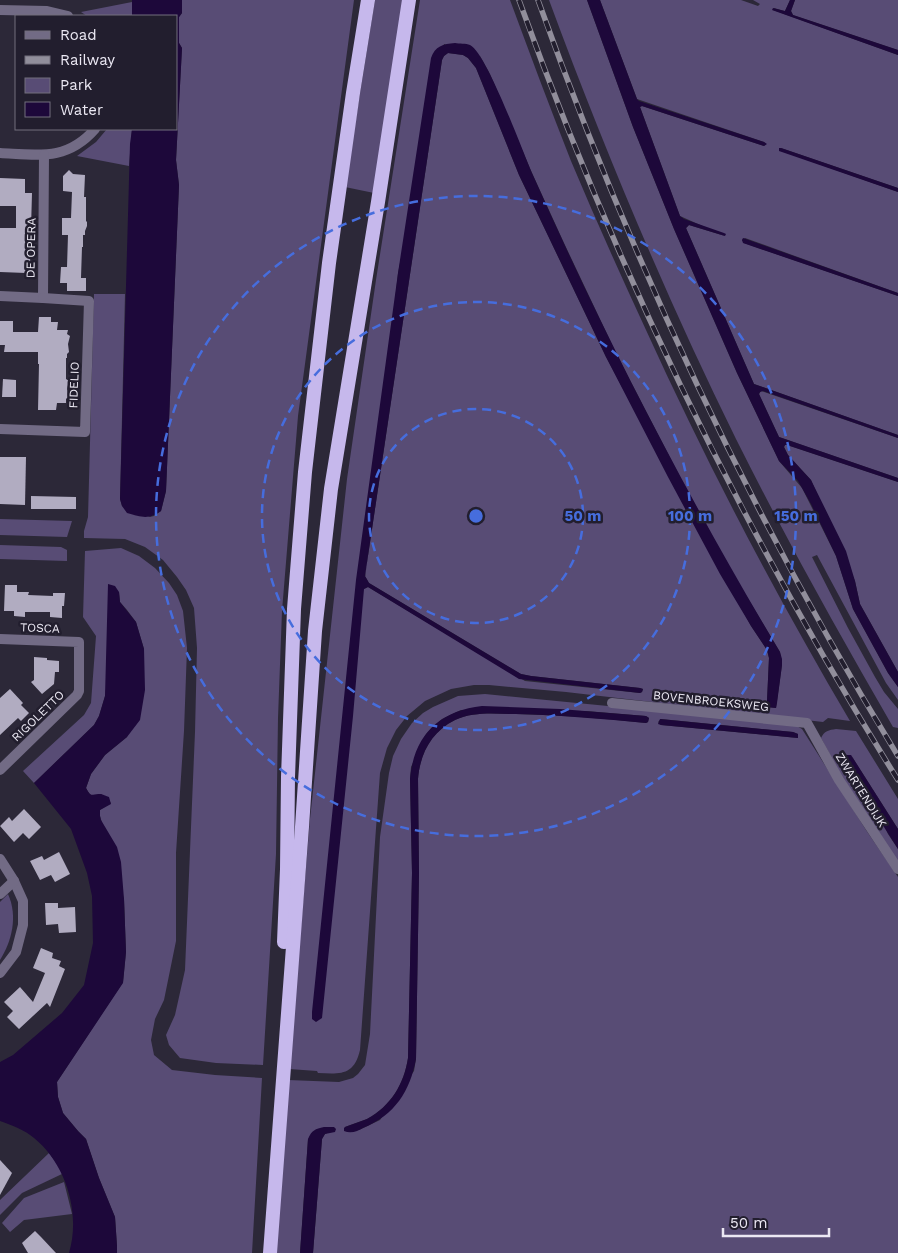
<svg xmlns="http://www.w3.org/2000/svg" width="898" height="1253" font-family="'Work Sans',sans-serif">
  <rect width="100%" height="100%" fill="#2c2838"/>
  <!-- green -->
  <g fill="#584c75" fill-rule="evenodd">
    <polygon points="182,0 354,0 298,416 282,611 278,718 276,854 263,1065 216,1063 180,1058 169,1045 166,1035 175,1015 185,970 195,732 197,648 194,608 186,590 177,577 163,560 145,547 125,539 84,538 84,531 88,517 94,294 125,294 120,499 122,506 150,517 154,516 161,511 166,491 179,185 176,160 182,48 179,43 179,17 182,13"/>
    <polygon points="375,0 403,0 374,193 345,187"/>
    <path d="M420,0H510C530,54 550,108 571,161C595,218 620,274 646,330C707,464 775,594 850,721L828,718L823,722L566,692L489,685H474L451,689L425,701L407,716L396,730L387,748L380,773L360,1050C354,1076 340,1074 318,1073L317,1071L289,1069L310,819L347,479L376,280ZM444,44L480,56L490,74L532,173L564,243L616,353L679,475L732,572L780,652L782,665L776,708L659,696L656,693V690L766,702L767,701L769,658L767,650L751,626L606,357L519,175L476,68L468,58L463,55L448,53L444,56L442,60L365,576L369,583L521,674L531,676L640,688L643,689L642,692L640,693L525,681L368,587L364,589L398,273Z"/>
    <path d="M549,0H587L633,127L674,229L737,373L779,461L802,488L836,556L853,609L888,673L898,687V700L886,683L817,555L812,557L848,628L875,677L884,692L898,709V728L893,727C838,632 785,537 736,439C666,297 604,149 549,0Z"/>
    <polygon points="600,0 741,0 758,6 760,4 753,0 790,0 785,11 784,11 774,8 773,10 898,55 898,188 781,148 779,150 898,192 898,293 745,238 742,240 744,243 898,296 898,435 754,384 686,228 689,225 725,236 680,216 640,107 642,106 764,146 766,144 764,142 637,99"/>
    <polygon points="795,0 898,0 898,50 793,15 791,11"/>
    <polygon points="132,2 132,16 87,16 81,12"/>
    <polygon points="107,129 132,129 129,166 77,156 96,142"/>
    <polygon points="761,391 898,438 898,478 782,438 779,437 759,394"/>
    <polygon points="785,445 787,445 898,482 898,672 860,604 855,581 811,480 788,455 784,447"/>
    <polygon points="0,519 72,521 67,537 0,535"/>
    <polygon points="0,545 61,547 67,550 67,561 0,559"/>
    <path d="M121,548L139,556L155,568L169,583L177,595L183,611L187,648L184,731L176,853V941L164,1000L155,1019L151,1040L154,1055L172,1070L215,1075L262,1078L252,1253H117V1246L115,1217L99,1178L86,1139L78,1131L63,1113L58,1097L57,1082L123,982L126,952L124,899L100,816V810L111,803L101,794C91,796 91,797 86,788L91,774L105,755L127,737L144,649L136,622L127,610L120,602L119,592L105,696L99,716L94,725L34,783L23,771L84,715L91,703L96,636L83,617L85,551Z"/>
    <path d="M485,694L793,724L802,729L866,830L898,877V1253H313L322,1139L325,1134L336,1129L308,1139L300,1253H276L288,1080L339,1082L353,1078L358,1074L365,1065L370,1034L380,837L389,773L393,756L401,739L412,723L423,713L433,707L458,696ZM461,710L586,711L646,716L649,718L648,722L646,723C603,718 560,715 516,714C495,714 474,711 455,720C431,732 420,754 418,779L419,873L416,1059L414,1071L380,1120L359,1130L345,1127C352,1124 360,1122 367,1119C391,1106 404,1084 408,1058L412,873L410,779L411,767L426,734L442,719ZM661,719L793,732L798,734V738L661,725L658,722Z"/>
    <path d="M836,729L856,731L898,799V829L851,755L888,834L898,849V862L843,778L821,738C824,731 829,730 836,729Z"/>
    <path d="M8,894C18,916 12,941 0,960V902Z"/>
    <polygon points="49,1153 58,1165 62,1174 22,1193 0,1215 0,1200"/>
    <polygon points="64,1182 72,1214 24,1220 10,1232 2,1223 24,1198"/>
  </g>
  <!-- water -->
  <g fill="#1d083a">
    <path d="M132,0H182V13L179,17V43L182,48L176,160L179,185L166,491L161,511C148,520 142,517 127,513L122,506L120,499L130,144L132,129H176V16H132Z"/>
    <polygon points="587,0 600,0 637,99 639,101 764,142 767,144 764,146 642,106 640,107 680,216 684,219 724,233 726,234 725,236 689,225 686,228 754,384 898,435 898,438 763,391 760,392 759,394 779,437 782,438 898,478 898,482 787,445 785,445 784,447 788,455 811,480 846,551 855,581 860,604 898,672 898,687 888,673 853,609 836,556 811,504 798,481 779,461 737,373 674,229 633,127"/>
    <polygon points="790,0 795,0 791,11 793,15 898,50 898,55 772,10 773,8 785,11"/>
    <path d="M455,43C459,44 466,43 470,45C486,52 523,152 532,173C605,338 688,498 780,652L782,659V665L777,703L776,708L658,696L656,693V690L766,702L767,701L769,658L767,650L751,626L720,574L668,477L606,357L519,175L476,68L468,58L463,55L448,53L444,56L442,60L365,576L369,583L521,674L531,676L640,688L643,689L642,692L640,693L519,679L368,587L364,589L353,716L322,1018L316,1022L312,1019V1012L356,580L398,273L431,58C435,46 443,44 455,43Z"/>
    <polygon points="779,148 781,148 898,188 898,192 779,151"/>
    <polygon points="743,238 898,293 898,296 743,243 742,240"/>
    <path d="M108,584L115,586L119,592L120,602L136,622L144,649L145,690L140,720L127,737L105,755L91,774L86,788C92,799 91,793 101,794C104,795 106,796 109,797L111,804L100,810V816L101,820L117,847L121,862L124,899L126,952L123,983L57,1082L58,1097L63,1113L78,1131L86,1139L99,1178L115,1217L117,1246V1253H69C81,1213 66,1164 34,1138C25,1130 11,1125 0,1121V1062L13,1055L62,1013L84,985L93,943L92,896L87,873L71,829L34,783L94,725L99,716L105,696Z"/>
    <path d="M482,706L560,709L646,716L649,718L648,722L646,723C603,719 560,715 516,714C496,714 474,711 455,720C431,732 420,754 418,779L419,873L416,1059C410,1091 395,1115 363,1128C358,1131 351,1134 344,1131V1128L345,1127C352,1124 360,1122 367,1119C391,1106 404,1084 408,1058L412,873L410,779C414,735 439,711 482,706Z"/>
    <polygon points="660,719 793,732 798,734 798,738 661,725 658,724"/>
    <polygon points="845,755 851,755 898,829 898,849 842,761"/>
    <path d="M324,1127H334L336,1129L335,1132L325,1134L322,1139L313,1253H300L308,1139C312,1130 315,1129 324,1127Z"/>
  </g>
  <!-- building -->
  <g fill="#b1acc1">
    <polygon points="69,170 73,174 85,175 84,197 86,197 86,221 87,222 87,226 85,231 85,235 83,235 83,247 82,247 81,278 86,278 86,291 67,291 67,283 60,283 61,267 67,267 68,235 62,235 62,218 71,218 72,192 63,191 63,176"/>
    <polygon points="0,178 25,179 25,193 32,193 30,265 26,265 26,273 0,272 0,228 16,228 16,206 0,206"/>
    <polygon points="39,317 51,317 51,322 58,322 57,330 68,330 67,334 70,336 68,344 69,352 67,354 67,358 66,358 66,379 69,381 67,389 68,397 66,399 66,403 57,403 56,410 38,410 39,364 38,364 38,352 4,352 5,345 0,345 0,321 13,321 13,332 38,332"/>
    <polygon points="3,379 16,380 16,397 2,397"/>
    <polygon points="0,457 26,457 25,505 0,504"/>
    <polygon points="31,496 76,497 76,509 31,509"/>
    <polygon points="5,585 17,585 17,592 29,592 28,595 53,596 53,593 65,593 64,606 62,606 62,618 50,617 50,612 25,612 25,617 14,616 14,611 4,611"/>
    <polygon points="34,657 47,658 47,660 59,661 59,672 55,672 54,684 42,694 31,682 34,680"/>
    <polygon points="10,689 23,703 21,705 29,713 21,721 18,718 0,735 0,698"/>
    <polygon points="24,809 41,827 29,839 23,833 14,842 0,826 9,817 12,821"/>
    <polygon points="59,852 70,874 55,882 51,875 40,880 30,861 42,856 44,860"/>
    <polygon points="45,903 58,903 58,908 75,907 76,932 59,933 58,924 46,925"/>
    <polygon points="41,948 53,953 52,958 61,961 59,966 65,969 50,1007 47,1003 19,1029 7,1017 13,1011 4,1002 20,987 33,1002 45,973 33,968"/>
    <polygon points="0,1160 12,1173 0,1195"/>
    <polygon points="35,1231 41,1237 56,1253 28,1253 22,1243"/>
  </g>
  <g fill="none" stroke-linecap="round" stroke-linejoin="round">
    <!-- minor -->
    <g stroke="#726b85" stroke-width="10">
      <polyline points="0,10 47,11 68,16"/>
      <path d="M0,153C39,155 67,161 95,129"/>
      <polyline points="0,296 43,298 44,155"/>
      <polyline points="0,429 85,432 89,301 43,298"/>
      <polyline points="0,639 79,642 79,691 77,695 0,770"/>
      <polyline points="612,703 807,723 839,780 898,869"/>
      <polyline points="0,859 14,881 23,901 23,925 16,952 0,973"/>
      <polyline points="0,894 14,881"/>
    </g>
    <!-- trunk -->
    <g stroke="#c6b8ec" stroke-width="14">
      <polyline points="284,942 287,869 288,777 294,609 305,472 329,263 353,93 368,0"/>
      <polyline points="270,1253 302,827 315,631 331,489 378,202 409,0"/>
    </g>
    <defs>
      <g id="rail">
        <path d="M519,0C617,272 745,535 898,780"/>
        <path d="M538,0C632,263 752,518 898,756"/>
      </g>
    </defs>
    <!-- rail casing -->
    <use href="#rail" stroke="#918e9b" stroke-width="5.5"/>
    <!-- rail -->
    <use href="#rail" stroke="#221e2e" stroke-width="4" stroke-dasharray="11" stroke-linecap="butt"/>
  </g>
  <!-- distance rings -->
  <g fill="none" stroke="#466ddd" stroke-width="2.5" stroke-dasharray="9 6">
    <circle cx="476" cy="516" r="107"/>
    <circle cx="476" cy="516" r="214"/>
    <circle cx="476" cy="516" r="320"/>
  </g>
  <g text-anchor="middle" stroke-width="5" stroke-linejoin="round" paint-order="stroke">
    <!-- street labels -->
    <g font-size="12" fill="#ebe8f3" stroke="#221e2e">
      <text transform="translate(31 248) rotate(-89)" y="4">DE OPERA</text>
      <text transform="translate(74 385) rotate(-88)" y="4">FIDELIO</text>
      <text transform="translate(40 628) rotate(2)" y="4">TOSCA</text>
      <text transform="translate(711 701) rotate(6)" y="4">BOVENBROEKSWEG</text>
      <text transform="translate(38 716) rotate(-44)" y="4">RIGOLETTO</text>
      <text transform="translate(861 790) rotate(58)" y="4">ZWARTENDIJK</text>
    </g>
  </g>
  <circle cx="476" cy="516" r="8" fill="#466ddd" stroke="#221e2e" stroke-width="2.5"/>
  <g font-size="15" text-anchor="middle" font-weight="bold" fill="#466ddd" stroke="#221e2e" stroke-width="5" stroke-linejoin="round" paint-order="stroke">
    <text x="583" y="521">50 m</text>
    <text x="690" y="521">100 m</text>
    <text x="796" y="521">150 m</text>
  </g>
  <!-- legend -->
  <rect x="15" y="15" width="162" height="115" fill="#221e2e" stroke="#726f7d"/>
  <rect x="25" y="31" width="25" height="8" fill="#726b85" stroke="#726f7d"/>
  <text x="60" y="40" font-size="15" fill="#ebe8f3">Road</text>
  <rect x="25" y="56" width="25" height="8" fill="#918e9b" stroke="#726f7d"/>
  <text x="60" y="65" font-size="15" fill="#ebe8f3">Railway</text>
  <rect x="25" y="78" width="25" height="15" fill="#584c75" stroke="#726f7d"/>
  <text x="60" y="90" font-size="15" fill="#ebe8f3">Park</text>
  <rect x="25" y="102" width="25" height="15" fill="#1d083a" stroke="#726f7d"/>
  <text x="60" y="115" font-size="15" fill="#ebe8f3">Water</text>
  <!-- scale -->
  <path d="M723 1228v8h106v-8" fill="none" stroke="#ebe8f3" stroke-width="2.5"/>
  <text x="730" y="1228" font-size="15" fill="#ebe8f3" stroke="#221e2e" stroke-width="4" paint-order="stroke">50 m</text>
</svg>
